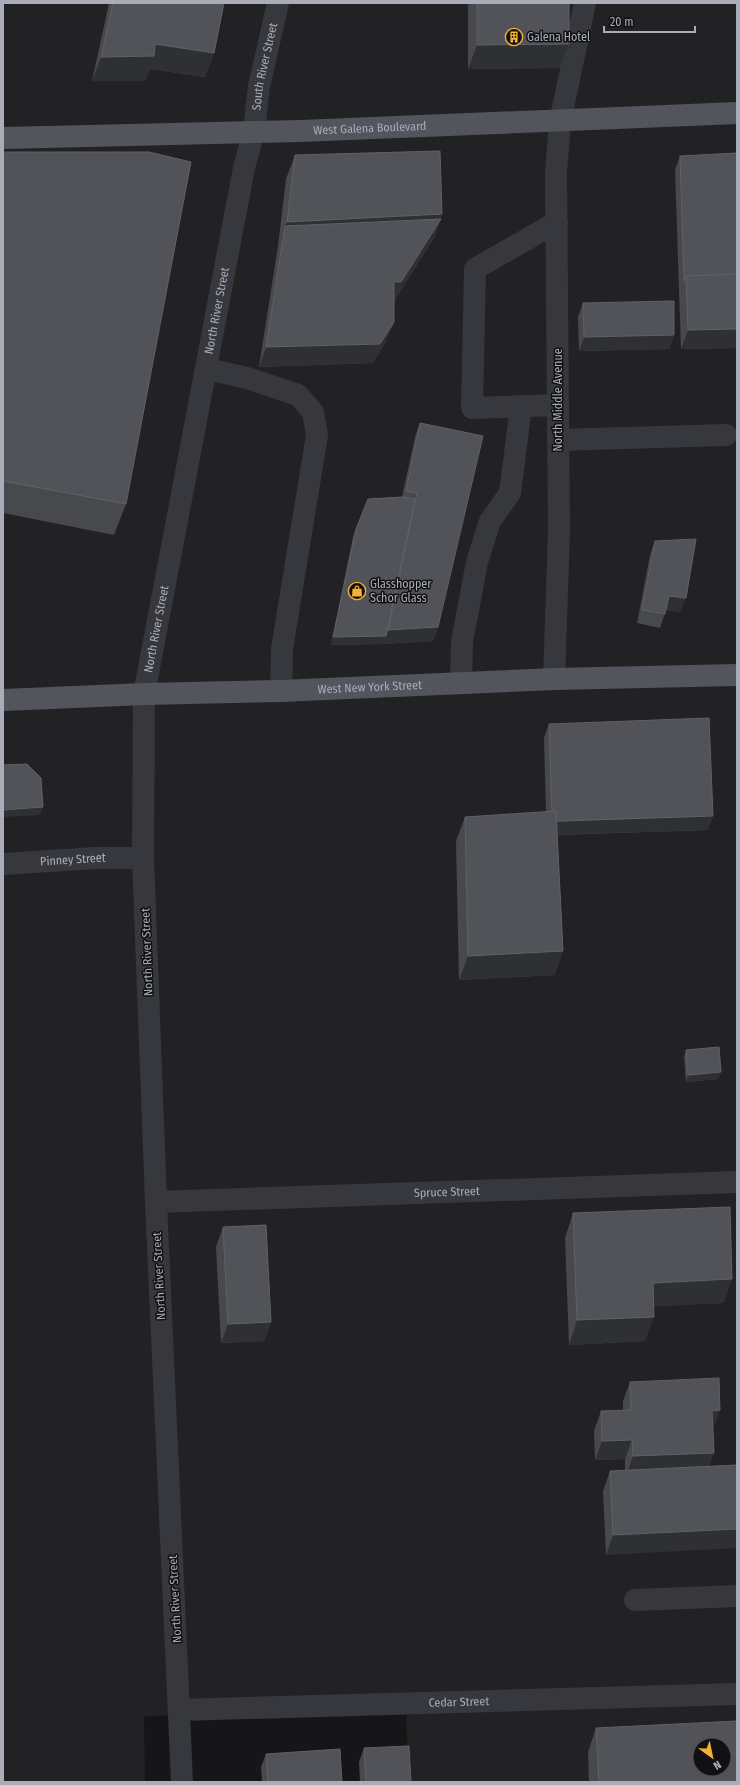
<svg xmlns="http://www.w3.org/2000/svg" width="740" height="1785" font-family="'Fira Sans Condensed',sans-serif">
  <rect width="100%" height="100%" fill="#161618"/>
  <!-- built -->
  <path fill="#222225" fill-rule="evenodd" d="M3,3H737V1782H409L406,1711L144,1716L145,1782H3ZM700,1745H724V1769H700Z"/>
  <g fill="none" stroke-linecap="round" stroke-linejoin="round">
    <!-- minor -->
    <g stroke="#37383d" stroke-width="22">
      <polyline points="557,222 475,269 472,408 558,405"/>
      <polyline points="207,369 247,378 298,395 313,412 317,435 282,649 281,691"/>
      <polyline points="558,440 726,435"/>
      <polyline points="554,679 559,532 556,172 560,122 585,3"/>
      <polyline points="461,683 462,642 477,562 490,521 510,493 521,406"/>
      <path id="s1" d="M3,864L96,858H143"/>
      <path id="s2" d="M156,1202L737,1182"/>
      <polyline points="635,1600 737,1596"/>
      <path id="s3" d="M180,1710L737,1694"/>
      <path id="s4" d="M182,1782L156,1202L143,858L144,694L244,168L254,131L259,86L278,3"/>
    </g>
    <!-- major -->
    <g stroke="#53555c" stroke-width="22">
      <path id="s5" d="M3,138L301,131L737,113"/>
      <path id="s6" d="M3,700L144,694L281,691L554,679L737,675"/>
    </g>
  </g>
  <!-- wall -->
  <g fill="#47494d">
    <polygon points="109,3 224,3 214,53 205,77 150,69 145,81 92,81"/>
    <polygon points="469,3 569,3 569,44 560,68 468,69 468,6"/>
    <polygon points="3,152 126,504 114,535 3,513"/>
    <polygon points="295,155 442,214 434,238 394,301 386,341 373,363 259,367 278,246 286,179"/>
    <polygon points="680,156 737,348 681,349 675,170"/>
    <polygon points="583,303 674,335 669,349 579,351 578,317"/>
    <polygon points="420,423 438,627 433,641 383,644 331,645 353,537 356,529 402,497 415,437"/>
    <polygon points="655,541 680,612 666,610 660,628 637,623 650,555"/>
    <polygon points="549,724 708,830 557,835 563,951 554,975 459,980 456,841 465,817 546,812 544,738"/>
    <polygon points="686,1050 718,1079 686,1082 684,1057"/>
    <polygon points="573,1213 724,1303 654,1306 645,1341 569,1345 565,1238"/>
    <polygon points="223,1227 271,1322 264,1341 221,1343 216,1247"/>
    <polygon points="630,1382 713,1430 714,1453 709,1466 606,1555 603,1491 610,1471 625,1470 625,1459 595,1460 594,1431 601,1411 623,1411 623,1401"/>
    <polygon points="596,1728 737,1782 589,1782 588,1752"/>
    <polygon points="364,1748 411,1782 360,1782 359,1762"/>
    <polygon points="266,1754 342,1782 262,1782 261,1767"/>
  </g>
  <!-- shaded-wall -->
  <g fill="#2f3033">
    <polygon points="155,44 214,53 205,77 150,69 145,81 92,81 101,57"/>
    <polygon points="569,44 560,68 468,69 477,45"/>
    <polygon points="442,214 434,238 394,301 387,301 394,282 285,226 287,222"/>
    <polygon points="394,322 386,341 373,363 259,367 266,347"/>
    <polygon points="737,329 737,348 681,349 688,330"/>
    <polygon points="674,335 669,349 579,351 584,337"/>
    <polygon points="669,596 686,598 680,612 664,610"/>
    <polygon points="438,627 433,641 383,644 331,645 333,637 386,636 388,630"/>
    <polygon points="43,807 40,815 3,817 3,810"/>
    <polygon points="713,816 708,830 547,835 552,822"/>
    <polygon points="563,951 554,975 459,980 468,956"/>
    <polygon points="721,1072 718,1079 686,1082 688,1075"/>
    <polygon points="732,1279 724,1303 644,1307 653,1283"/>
    <polygon points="654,1317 645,1341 569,1345 577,1320"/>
    <polygon points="271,1322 264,1341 221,1343 228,1324"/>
    <polygon points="720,1410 713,1430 712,1411"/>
    <polygon points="632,1440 625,1459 595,1460 602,1441"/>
    <polygon points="714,1453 706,1473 626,1476 633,1456"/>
    <polygon points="737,1529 737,1548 606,1555 613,1535"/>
  </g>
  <!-- building -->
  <g fill="#525359" stroke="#5f6168" fill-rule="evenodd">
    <polygon points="113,3 224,3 214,53 155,44 154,56 101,57"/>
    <polygon points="477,3 569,3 569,44 477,45"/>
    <polygon points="440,151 442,214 287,222 295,155"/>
    <polygon points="3,152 149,152 191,162 126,504 3,481"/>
    <polygon points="737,153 737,274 686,276 684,281 680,156"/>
    <polygon points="441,219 401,282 394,282 394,322 380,344 266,347 285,226"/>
    <polygon points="737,274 737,329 688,330 686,276"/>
    <polygon points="674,301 674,335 584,337 583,303"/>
    <polygon points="420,423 483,436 438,627 388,630 417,493 406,491"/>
    <polygon points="403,497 415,499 386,636 333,637 356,529 368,499"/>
    <polygon points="696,539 686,598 669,596 665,614 642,610 655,541"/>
    <polygon points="709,718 713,816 556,821 556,811 552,812 549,724"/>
    <polygon points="27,764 41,778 43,807 3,810 3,765"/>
    <polygon points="556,811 563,951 468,956 465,817"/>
    <polygon points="719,1047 721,1072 688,1075 686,1050"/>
    <polygon points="730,1207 732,1279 653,1283 654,1317 577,1320 573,1213"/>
    <polygon points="266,1225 271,1322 228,1324 223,1227"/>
    <polygon points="719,1378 720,1410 712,1411 714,1453 633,1456 632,1440 602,1441 601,1411 631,1410 630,1382"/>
    <polygon points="737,1465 737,1529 613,1535 610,1471"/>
    <path d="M737,1721V1782H599L596,1728ZM700,1745H724V1769H700Z"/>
    <polygon points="409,1746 411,1782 366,1782 364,1748"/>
    <polygon points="340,1749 342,1782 268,1782 266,1754"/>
  </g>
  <!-- icons -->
  <defs>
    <symbol id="building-ring" viewBox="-11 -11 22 22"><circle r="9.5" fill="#111113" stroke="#f2b134" stroke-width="1.5"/><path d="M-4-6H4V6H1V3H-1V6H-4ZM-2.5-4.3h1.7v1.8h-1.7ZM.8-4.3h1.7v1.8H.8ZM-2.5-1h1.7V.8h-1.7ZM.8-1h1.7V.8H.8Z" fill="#f2b134"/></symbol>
    <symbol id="shop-ring" viewBox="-11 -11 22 22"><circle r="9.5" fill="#111113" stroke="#f2b134" stroke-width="1.5"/><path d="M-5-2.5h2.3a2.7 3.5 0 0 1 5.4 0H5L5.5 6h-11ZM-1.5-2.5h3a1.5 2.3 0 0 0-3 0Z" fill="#f2b134"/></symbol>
  </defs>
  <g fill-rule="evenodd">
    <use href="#building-ring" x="504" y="27" width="20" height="20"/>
    <use href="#shop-ring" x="347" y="581" width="20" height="20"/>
  </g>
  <g text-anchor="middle" stroke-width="3" stroke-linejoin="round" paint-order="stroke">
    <!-- poi labels -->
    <g font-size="12" fill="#a8adb8" stroke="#111113" text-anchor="start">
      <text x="527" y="41">Galena Hotel</text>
      <text x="370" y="588">Glasshopper<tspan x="370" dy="14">Schor Glass</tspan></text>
    </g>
    <!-- street labels -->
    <g font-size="12" fill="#a8adb8" stroke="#111113">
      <text dy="4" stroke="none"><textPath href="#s4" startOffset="1728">South River Street</textPath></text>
      <text dy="4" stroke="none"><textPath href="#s5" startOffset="367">West Galena Boulevard</textPath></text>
      <text dy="4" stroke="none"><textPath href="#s4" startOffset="1479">North River Street</textPath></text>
      <text transform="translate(558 400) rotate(-90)" y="4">North Middle Avenue</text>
      <text dy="4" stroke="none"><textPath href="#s4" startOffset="1155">North River Street</textPath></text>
      <text dy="4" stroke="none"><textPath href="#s6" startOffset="367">West New York Street</textPath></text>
      <text dy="4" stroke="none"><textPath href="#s1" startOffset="70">Pinney Street</textPath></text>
      <text transform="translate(147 952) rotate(-92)" y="4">North River Street</text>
      <text dy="4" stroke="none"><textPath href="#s2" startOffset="291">Spruce Street</textPath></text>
      <text transform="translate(159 1276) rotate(-93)" y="4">North River Street</text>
      <text transform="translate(175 1599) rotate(-93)" y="4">North River Street</text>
      <text dy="4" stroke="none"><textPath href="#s3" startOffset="279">Cedar Street</textPath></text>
    </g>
  </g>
  <!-- border -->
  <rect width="740" height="1785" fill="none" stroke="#a8adb8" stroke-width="8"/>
  <!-- north arrow -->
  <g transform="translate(712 1757) rotate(147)"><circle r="19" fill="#111113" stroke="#4d4f55"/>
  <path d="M0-3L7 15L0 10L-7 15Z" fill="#f2b134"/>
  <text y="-6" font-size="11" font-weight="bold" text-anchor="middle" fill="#a8adb8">N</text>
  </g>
  <!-- scale -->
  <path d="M604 26v6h91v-6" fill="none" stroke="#a8adb8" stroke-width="2"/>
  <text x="610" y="26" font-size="12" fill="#a8adb8" stroke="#111113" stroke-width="3" paint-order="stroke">20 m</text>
</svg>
